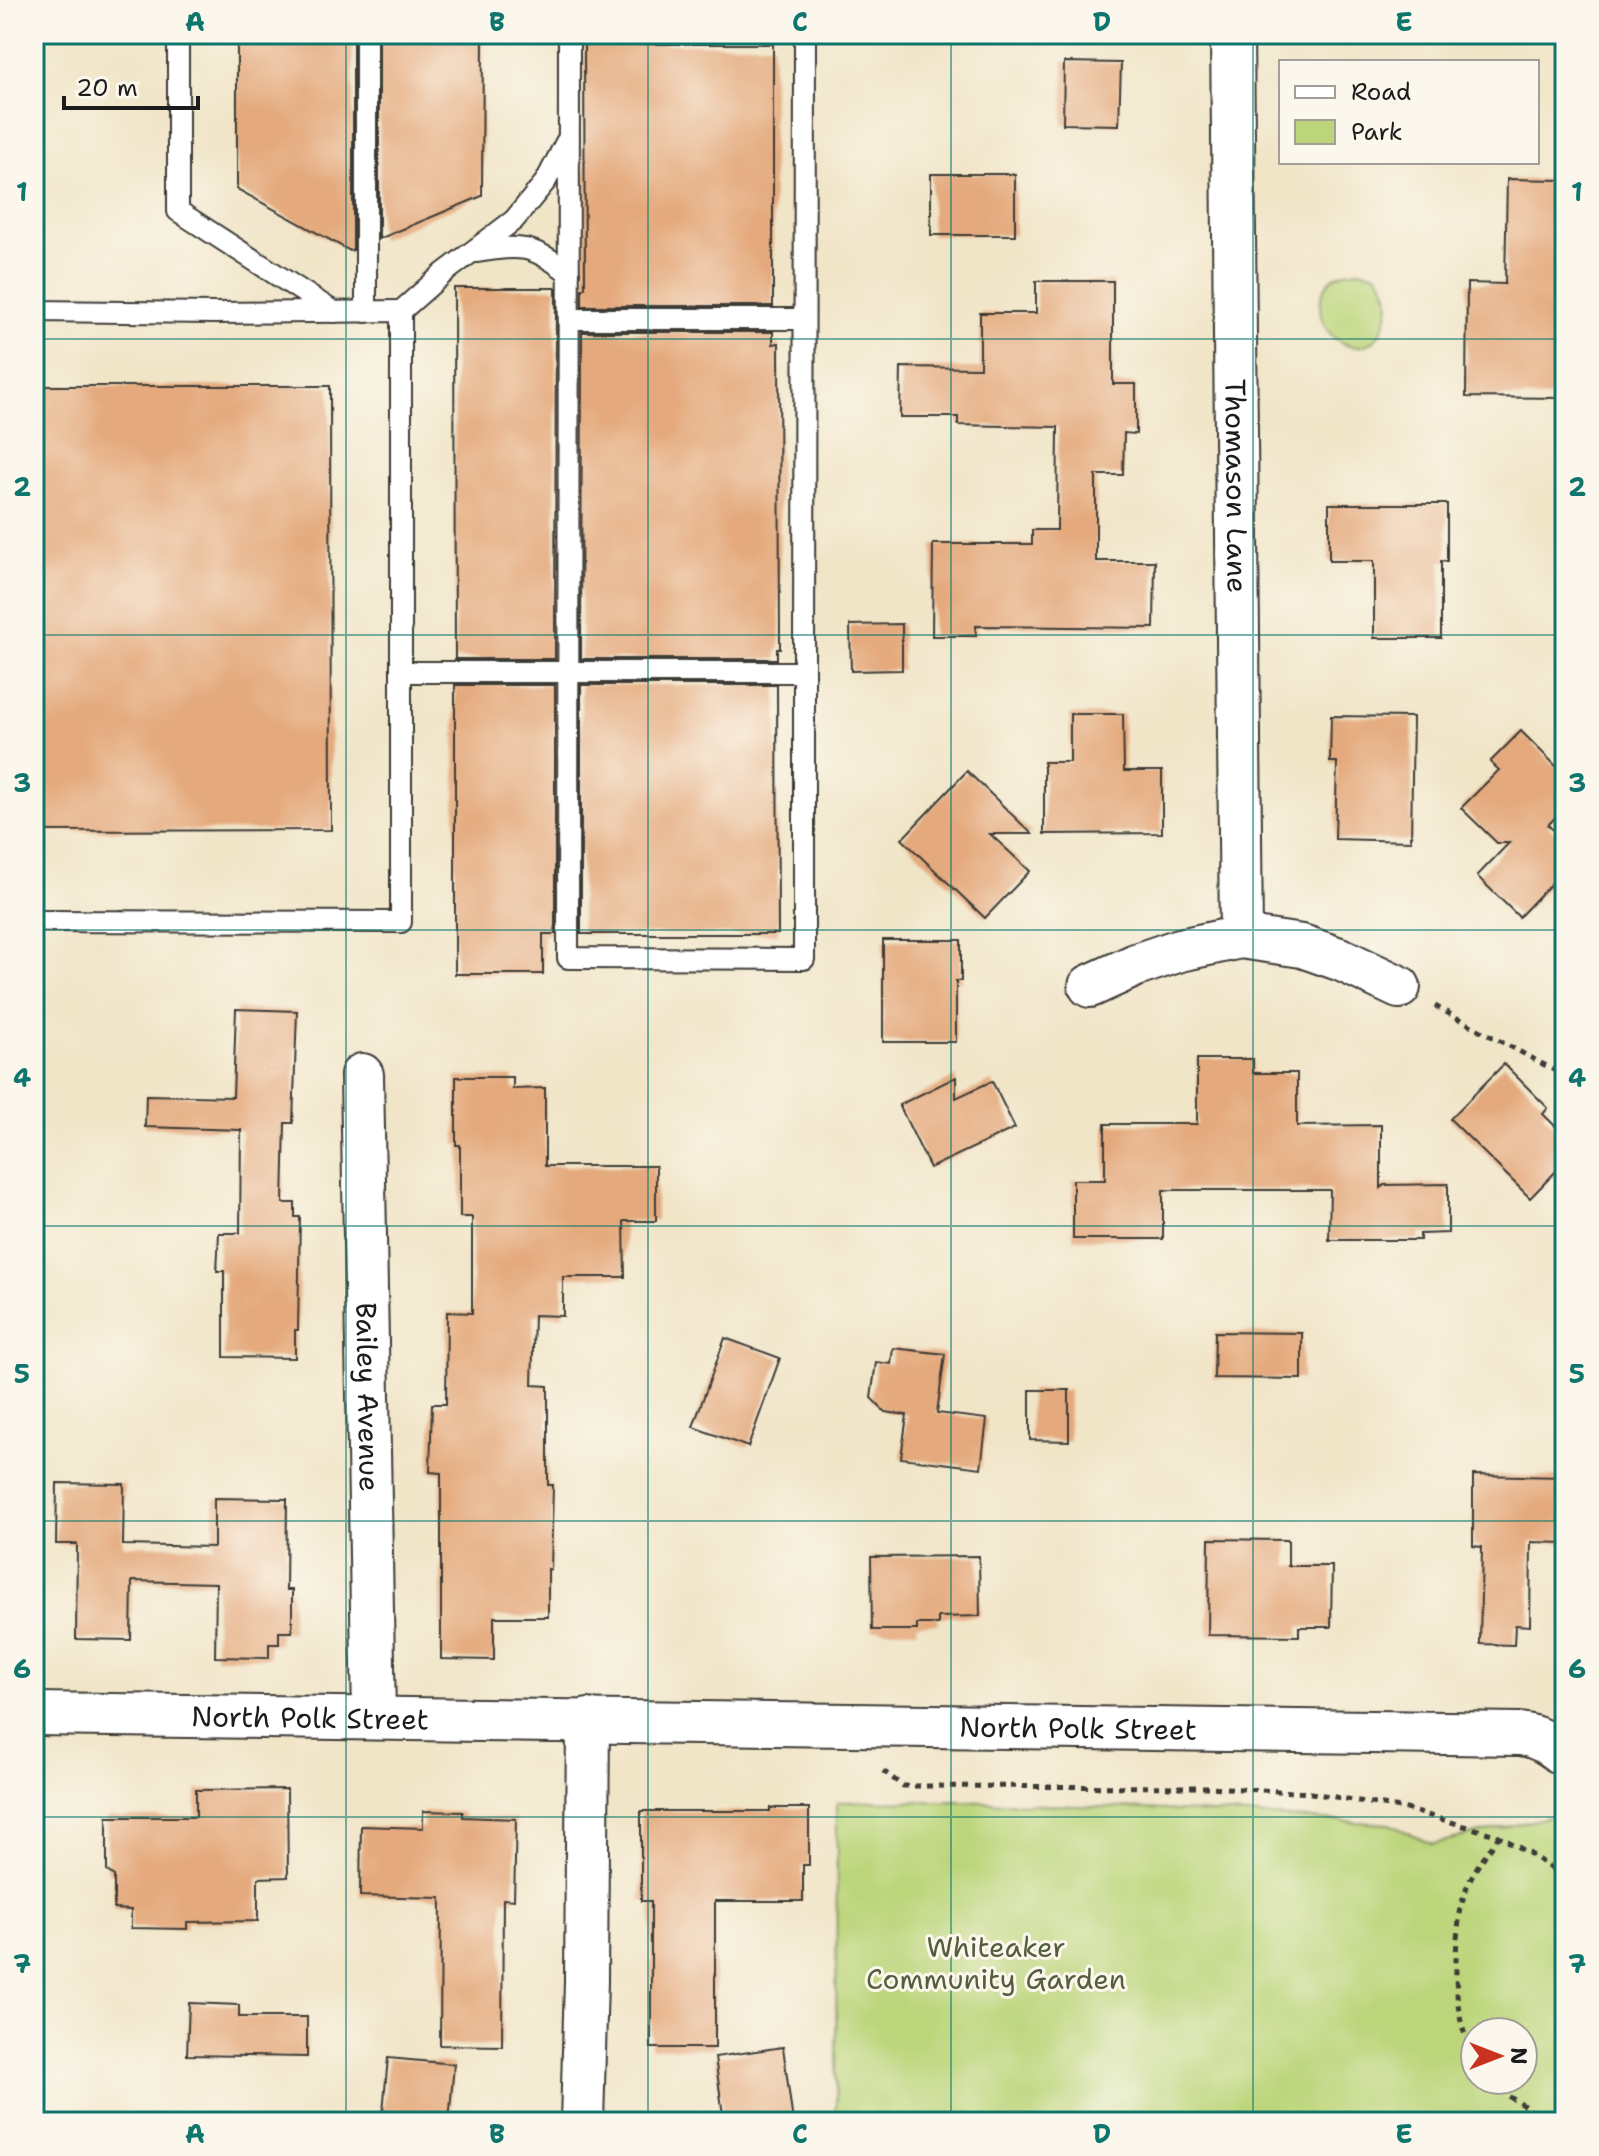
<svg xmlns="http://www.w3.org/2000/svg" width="1599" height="2156" font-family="'Shantell Sans',sans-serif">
  <rect width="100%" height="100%" fill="#fbf7ec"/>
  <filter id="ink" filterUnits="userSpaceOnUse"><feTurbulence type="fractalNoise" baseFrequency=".0125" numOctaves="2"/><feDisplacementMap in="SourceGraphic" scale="16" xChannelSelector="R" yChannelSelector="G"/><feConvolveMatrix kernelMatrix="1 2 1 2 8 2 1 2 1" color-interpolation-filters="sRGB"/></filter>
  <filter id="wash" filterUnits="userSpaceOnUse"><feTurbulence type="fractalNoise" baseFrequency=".006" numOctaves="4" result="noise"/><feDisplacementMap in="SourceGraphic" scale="32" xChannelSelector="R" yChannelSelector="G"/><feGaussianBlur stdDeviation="1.8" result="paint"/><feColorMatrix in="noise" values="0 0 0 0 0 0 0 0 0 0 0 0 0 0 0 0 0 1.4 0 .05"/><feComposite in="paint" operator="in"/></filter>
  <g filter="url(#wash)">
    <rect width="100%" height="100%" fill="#f1e5c8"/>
    <!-- green -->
    <g fill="#bcd57a" stroke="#6c784b" stroke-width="2" fill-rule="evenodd">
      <path d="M1358,270L1376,273C1389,289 1392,298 1386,319C1370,374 1306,337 1323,292C1326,285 1332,277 1340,274C1345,271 1353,271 1358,270Z"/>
      <path d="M957,1801L1147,1809L1389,1824L1433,1844L1565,1813V2122H836L837,1802ZM1475,2032H1523V2080H1475Z"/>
    </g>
    <g id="blocks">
      <!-- building -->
      <g fill="#e4a97b">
        <polygon points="237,34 353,34 353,250 350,251 237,189"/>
        <polygon points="379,34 483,34 482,196 379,239"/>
        <polygon points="584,44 773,44 773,306 582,306 582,288 585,288"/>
        <polygon points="1064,62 1121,63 1119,125 1063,124"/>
        <rect x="931" y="174" width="84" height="61"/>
        <polygon points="1507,179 1565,180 1565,398 1466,397 1467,283 1505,284"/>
        <polygon points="1036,281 1113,281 1113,384 1136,384 1136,434 1124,433 1123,475 1096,475 1096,561 1155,561 1154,628 976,626 976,636 932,636 933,544 1032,544 1032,530 1057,530 1058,427 958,425 958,417 900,417 901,367 980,368 980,313 1036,313"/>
        <polygon points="454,288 556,288 555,659 455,659"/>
        <polygon points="582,332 773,332 773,344 779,343 780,649 777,649 777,659 581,659"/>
        <polygon points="34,386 330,386 331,830 34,831"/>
        <polygon points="1329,504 1447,504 1447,561 1441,561 1441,638 1374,638 1374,561 1329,561"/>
        <polygon points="902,624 902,670 851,671 850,625"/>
        <polygon points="455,685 555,685 555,934 543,934 543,974 455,974"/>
        <polygon points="581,685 777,685 778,934 581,934"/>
        <polygon points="1070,714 1123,714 1124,771 1162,771 1162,833 1044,834 1044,762 1070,762"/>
        <polygon points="1331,716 1413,717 1411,841 1335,839 1337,762 1330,762"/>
        <polygon points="1521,731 1565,775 1565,807 1548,825 1565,842 1565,869 1519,917 1477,876 1509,843 1497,843 1461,808 1499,770 1490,762"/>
        <polygon points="967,771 1032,834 990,834 1030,871 985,918 902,839"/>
        <polygon points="883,940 961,940 961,981 956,981 956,1042 883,1042"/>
        <polygon points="236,1009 297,1011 293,1123 285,1123 283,1203 295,1203 295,1217 300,1217 298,1330 295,1330 295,1358 224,1357 224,1271 217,1271 219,1233 240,1233 241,1130 145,1127 146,1095 233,1097"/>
        <polygon points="1197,1059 1253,1059 1253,1073 1297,1073 1297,1126 1381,1125 1381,1188 1384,1185 1448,1184 1448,1233 1420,1234 1420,1240 1329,1240 1330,1190 1163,1190 1163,1239 1073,1239 1073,1180 1105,1180 1105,1124 1197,1124"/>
        <polygon points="1504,1064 1548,1108 1543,1114 1565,1136 1565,1162 1530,1198 1450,1119"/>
        <polygon points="456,1077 513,1077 513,1089 545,1088 545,1166 656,1166 656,1221 624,1221 625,1277 563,1277 563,1316 534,1315 532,1385 548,1386 548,1485 553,1485 551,1570 548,1569 548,1617 494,1617 494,1660 441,1659 441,1473 430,1472 432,1404 446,1404 447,1312 472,1313 472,1217 460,1217 460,1145 456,1145"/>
        <polygon points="956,1077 956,1098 992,1081 1015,1128 930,1168 899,1105"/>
        <polygon points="1215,1332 1302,1333 1302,1379 1214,1378"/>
        <polygon points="725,1338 780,1358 748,1447 693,1427"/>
        <polygon points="893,1348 945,1354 937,1413 987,1419 981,1468 901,1458 907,1415 885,1412 871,1398 876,1362 891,1364"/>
        <polygon points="1030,1390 1069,1390 1069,1441 1030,1440"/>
        <polygon points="1473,1475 1565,1477 1565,1543 1531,1542 1530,1626 1515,1625 1514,1645 1480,1644 1482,1547 1473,1546"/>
        <polygon points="57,1483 124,1484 123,1545 214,1547 214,1498 287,1499 286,1590 292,1590 292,1632 279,1632 279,1644 269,1644 269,1658 215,1657 216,1583 132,1581 131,1640 76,1639 77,1544 56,1544"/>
        <polygon points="1209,1539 1288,1540 1288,1566 1332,1566 1331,1627 1299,1627 1299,1636 1208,1635"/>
        <polygon points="979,1556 980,1616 938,1617 938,1624 917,1624 917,1630 872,1630 871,1557"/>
        <polygon points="287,1789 288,1877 258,1878 258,1921 187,1922 187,1929 131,1928 131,1910 114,1909 114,1876 107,1871 107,1817 196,1817 196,1790"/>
        <polygon points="770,1808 809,1808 809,1865 803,1865 803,1901 715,1901 715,2048 651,2048 651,1901 641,1901 641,1811 770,1811"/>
        <polygon points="423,1811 463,1812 463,1817 516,1819 514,1900 503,1899 502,2046 440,2045 441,1898 360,1896 361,1826 423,1828"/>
        <polygon points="189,2003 239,2005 239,2017 307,2017 307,2057 187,2055"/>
        <polygon points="783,2047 793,2122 724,2122 715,2057"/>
        <polygon points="388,2058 454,2064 449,2122 382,2122"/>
      </g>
    </g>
  </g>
  <g filter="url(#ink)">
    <use href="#blocks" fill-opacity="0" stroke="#3c3a36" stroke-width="2"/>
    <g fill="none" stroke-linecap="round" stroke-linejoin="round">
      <defs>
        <g id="lane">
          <polyline points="178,34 178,211 334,312"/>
          <path d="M477,252C520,244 533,245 569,273"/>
          <polyline points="34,311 214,313 401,311 401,922 34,921"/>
          <polyline points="401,311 444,273 514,220 546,181 566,142"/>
          <polyline points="366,312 366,34"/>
          <polyline points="569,319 804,319"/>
          <polyline points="401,672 804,672 804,959 568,958 569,34"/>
          <polyline points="804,672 805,34"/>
        </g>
        <g id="street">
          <path id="s1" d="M1232,34L1241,937"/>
          <polyline points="1090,986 1136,965 1180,950 1241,937 1302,946 1342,960 1399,987"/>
          <path id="s2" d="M362,1075L374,1717"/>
          <path id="s3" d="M34,1714L1520,1734C1537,1736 1548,1743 1561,1753"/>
          <polyline points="582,2122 586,1981 588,1720"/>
        </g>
      </defs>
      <!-- lane casing -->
      <use href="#lane" stroke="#3c3a36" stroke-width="24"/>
      <!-- street casing -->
      <use href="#street" stroke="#3c3a36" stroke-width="46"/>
      <!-- path -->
      <g stroke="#3c3a36" stroke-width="5" stroke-dasharray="6 6" stroke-linecap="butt">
        <polyline points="1435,1006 1565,1076"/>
        <polyline points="883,1771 903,1786 1209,1787 1311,1793 1406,1809 1499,1836 1534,1856 1565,1878"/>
        <path d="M1475,2055C1472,2047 1467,2040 1464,2032C1452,1997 1454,1924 1466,1889C1473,1870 1487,1853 1499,1836"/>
        <polyline points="1492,2080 1508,2096 1550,2122"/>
        <polyline points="1560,2122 1565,2116"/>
      </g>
      <!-- lane -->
      <use href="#lane" stroke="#fff" stroke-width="20"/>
      <!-- street -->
      <use href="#street" stroke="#fff" stroke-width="42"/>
    </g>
  </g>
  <!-- grid -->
  <path fill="none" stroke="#0f766e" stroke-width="2" stroke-opacity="0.55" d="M346,34V2122M648,34V2122M951,34V2122M1253,34V2122M34,339H1565M34,635H1565M34,930H1565M34,1226H1565M34,1521H1565M34,1817H1565"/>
  <g text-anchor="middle" stroke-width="6" stroke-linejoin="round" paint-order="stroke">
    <!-- street labels -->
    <g font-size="28" fill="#1c1c1c" stroke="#fbf7ec">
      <text dy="10" stroke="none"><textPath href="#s1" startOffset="452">Thomason Lane</textPath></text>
      <text dy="10" stroke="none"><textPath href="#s2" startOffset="322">Bailey Avenue</textPath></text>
      <text dy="10" stroke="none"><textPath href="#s3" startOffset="276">North Polk Street</textPath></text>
      <text dy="10" stroke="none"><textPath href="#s3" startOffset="1044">North Polk Street</textPath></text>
    </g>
    <!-- park labels -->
    <g font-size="28" fill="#545d3d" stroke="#fbf7ec">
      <text x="996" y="1957">Whiteaker<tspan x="996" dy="32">Community Garden</tspan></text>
    </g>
  </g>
  <!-- margin -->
  <rect width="1599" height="2156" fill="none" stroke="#fbf7ec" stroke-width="88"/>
  <!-- legend -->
  <rect x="1279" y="60" width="260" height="104" fill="#fbf7ec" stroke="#a29f99" stroke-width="2"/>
  <rect x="1295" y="86" width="40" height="12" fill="#ffffff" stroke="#a29f99" stroke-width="2"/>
  <text x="1351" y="100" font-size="24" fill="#1c1c1c">Road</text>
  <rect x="1295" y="120" width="40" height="24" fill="#bcd57a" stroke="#a29f99" stroke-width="2"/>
  <text x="1351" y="140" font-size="24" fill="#1c1c1c">Park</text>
  <!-- north arrow -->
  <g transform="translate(1499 2056) rotate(90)"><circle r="38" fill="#fbf7ec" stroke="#a29f99" stroke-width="2"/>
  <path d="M0-6L14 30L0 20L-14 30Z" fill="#c8321e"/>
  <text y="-12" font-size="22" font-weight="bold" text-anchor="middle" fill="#1c1c1c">N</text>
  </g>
  <!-- scale -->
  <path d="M64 96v12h134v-12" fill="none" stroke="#1c1c1c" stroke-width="4"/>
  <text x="76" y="96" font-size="24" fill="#1c1c1c" stroke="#fbf7ec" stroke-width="6" paint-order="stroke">20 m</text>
  <rect x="44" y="44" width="1511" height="2068" fill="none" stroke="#0f766e" stroke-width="3"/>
  <g font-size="26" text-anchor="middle" font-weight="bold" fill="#0f766e">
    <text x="195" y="31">A</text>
    <text x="497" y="31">B</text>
    <text x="800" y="31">C</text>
    <text x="1102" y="31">D</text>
    <text x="1404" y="31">E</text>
    <text x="22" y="201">1</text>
    <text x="1577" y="201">1</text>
    <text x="22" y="496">2</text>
    <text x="1577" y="496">2</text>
    <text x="22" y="792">3</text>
    <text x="1577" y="792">3</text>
    <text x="22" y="1087">4</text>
    <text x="1577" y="1087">4</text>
    <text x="22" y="1383">5</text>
    <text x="1577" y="1383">5</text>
    <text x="22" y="1678">6</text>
    <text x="1577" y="1678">6</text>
    <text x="22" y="1973">7</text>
    <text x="1577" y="1973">7</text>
    <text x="195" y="2143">A</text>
    <text x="497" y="2143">B</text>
    <text x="800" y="2143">C</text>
    <text x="1102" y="2143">D</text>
    <text x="1404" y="2143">E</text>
  </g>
</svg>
